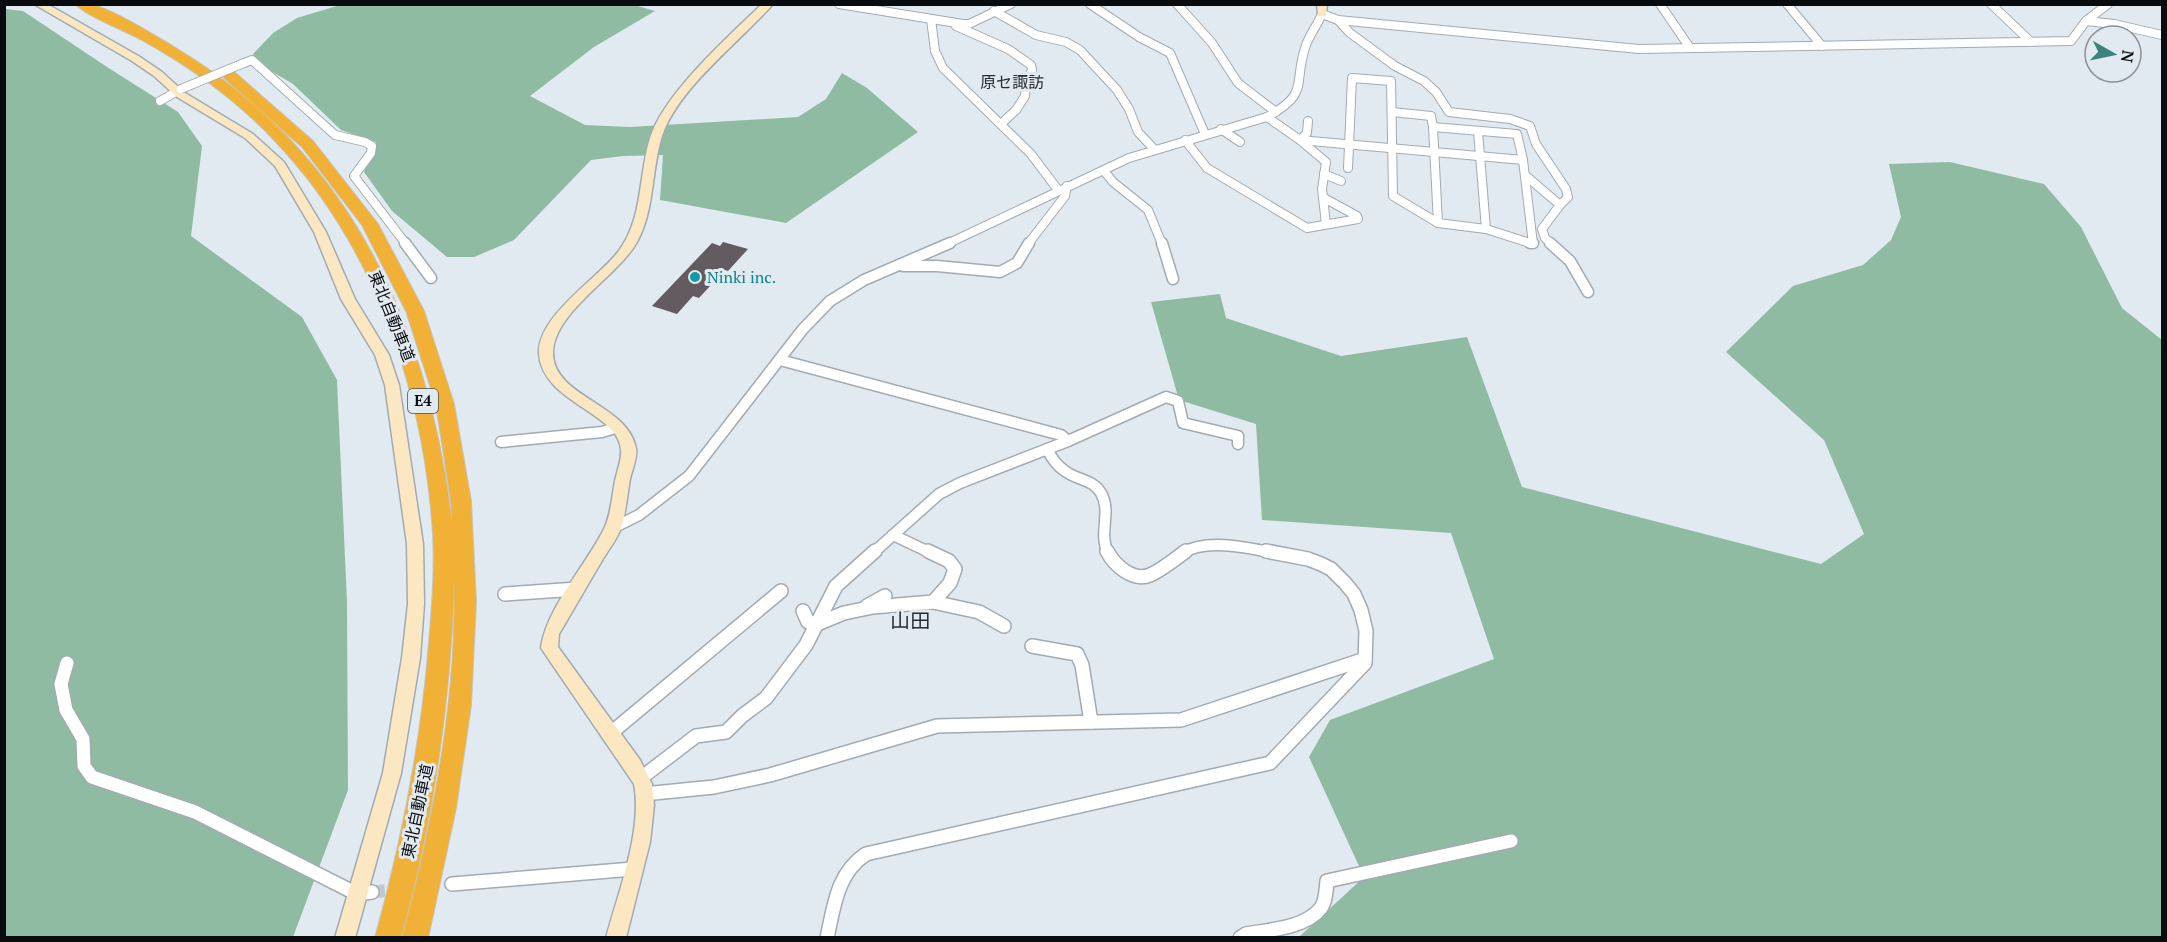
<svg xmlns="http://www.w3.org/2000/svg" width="2167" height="942" font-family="'PT Serif','Noto Sans JP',serif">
  <rect width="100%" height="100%" fill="#e2eaf1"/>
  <!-- forest -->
  <g fill="#8fbba2">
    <polygon points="340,5 634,5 655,11 594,47 530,96 585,125 630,127 798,117 826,99 842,73 867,88 918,132 786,223 660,200 663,155 623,156 591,160 514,240 474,257 447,257 392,211 364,172 376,142 341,130 293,84 259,64 253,54 273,33 297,18"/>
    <polygon points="5,9 23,11 107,67 178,112 202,146 191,236 302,317 337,380 347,602 348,790 293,937 5,938"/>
    <polygon points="1950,162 2044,184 2081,227 2122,308 2162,340 2162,937 1299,937 1364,877 1309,757 1330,720 1494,659 1451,533 1262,520 1256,424 1179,400 1151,302 1220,294 1226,318 1341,356 1467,337 1522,487 1821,564 1864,534 1824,440 1726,352 1793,286 1863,265 1891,240 1901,217 1889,164"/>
  </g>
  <!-- building -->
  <polygon fill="#635b60" points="723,242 748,249 728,271 719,268 705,284 710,286 699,298 693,296 677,314 652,306 712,243 720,246"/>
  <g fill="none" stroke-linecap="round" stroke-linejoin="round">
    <!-- street-tunnel -->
    <polyline stroke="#c1c9cf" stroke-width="13" stroke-dasharray="13 6" stroke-linecap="butt" points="372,892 401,889"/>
    <defs>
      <g id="street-far2">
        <polyline points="839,4 963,24 969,24 1011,4"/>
        <polyline points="1090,4 1139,37 1170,53 1205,134"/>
        <polyline points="1177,4 1212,43 1238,83 1276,112"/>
        <polyline points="1660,4 1690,48"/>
        <polyline points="1787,4 1822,46"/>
        <polyline points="1991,4 2031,42"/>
        <polyline points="994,11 1036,35 1066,42 1080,50 1117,90 1129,109 1138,132 1154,149"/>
        <polyline points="931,19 935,51 943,68 1031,154 1058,190"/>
        <polyline points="1338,20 1350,33 1395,66 1424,81 1436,92 1449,112 1510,119 1530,126 1536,144 1566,189 1568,197 1560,205"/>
        <polyline points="2086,21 2114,24 2162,35"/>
        <polyline points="956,26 1008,49 1031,65 1032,70 1026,82 1025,96 1016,110 1001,124"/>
        <polyline points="244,63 252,60 335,135 365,142 372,146 371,153 354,176 406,244"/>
        <polyline points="160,101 181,89"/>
        <polyline points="1392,112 1431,116 1433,127"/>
        <polyline points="1267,117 1300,140 1523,160"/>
        <polyline points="1308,121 1307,133 1300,140 1326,162 1322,189 1326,224"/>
        <polygon points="1433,127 1517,134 1523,160 1533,244 1486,229 1438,223"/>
        <polyline points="1221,129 1240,142"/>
        <polyline points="1478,131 1486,229"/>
        <polyline points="1185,140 1207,168 1307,228 1358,219 1357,216 1324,198"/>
        <polyline points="1348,168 1352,78 1391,81 1393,196 1438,223"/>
        <polyline points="1104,171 1113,182 1148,210 1162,244"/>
        <polyline points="1324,174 1341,181"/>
        <polyline points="1525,175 1560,205 1542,229 1545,238 1552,244"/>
        <path d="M947,244L1129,158L1267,117C1310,93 1293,86 1305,48C1309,35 1317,26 1322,14L1338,20L1639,49L2071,41L2086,21L2108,4"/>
        <polyline points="1028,244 1065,196 1067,186"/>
      </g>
      <g id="street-far1">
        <polyline points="405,243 431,278"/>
        <polyline points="1162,243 1173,279"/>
        <polyline points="1530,243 1533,243"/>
        <polyline points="1550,243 1570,261 1588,292"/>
        <polyline points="903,266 937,266 1000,272 1017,263 1029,243"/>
        <polyline points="780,360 1061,435 1068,441"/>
        <polyline points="501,442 602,432 618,427"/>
        <path d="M1047,449C1051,457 1057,466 1065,471C1076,480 1093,479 1101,493C1112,512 1098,533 1108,553"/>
        <polyline points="613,528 639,515 689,476 803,329 830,301 864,280 950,243"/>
        <polyline points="893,535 931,553"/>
        <polyline points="873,553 939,494 960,483 1068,441 1166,397 1178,401 1183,423 1238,436 1238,444"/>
        <path d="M1183,553C1206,538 1249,548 1274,553"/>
      </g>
      <g id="street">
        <path d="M1107,551C1114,565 1133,582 1150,575C1162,570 1175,559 1186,551"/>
        <polyline points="505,594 577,589"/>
        <polyline points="933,602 979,612 1004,626"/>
        <polyline points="867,606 885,596"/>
        <polyline points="803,611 808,622 817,624 844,613 873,607 933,602 950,583 955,569 949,561 928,551"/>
        <polyline points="1032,646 1077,654 1082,665 1091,722"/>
        <polyline points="67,663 61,684 66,710 83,739 84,766 92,777 195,812 357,894 372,892"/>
        <polyline points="611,733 781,591"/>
        <polyline points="641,778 696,736 726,732 742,716 766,698 806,645 836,586 875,551"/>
        <polyline points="644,794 714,787 770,775 937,726 1181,720 1365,659"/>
        <polyline points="452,884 633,869"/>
        <path d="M827,938C834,906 837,873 866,854L1270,763L1365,663L1366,631L1361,610L1354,594L1345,583L1331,569L1321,564L1308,559L1266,551"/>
        <path d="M1240,938L1246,934C1268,930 1306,928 1321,908C1326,901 1326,890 1327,881L1511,841"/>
      </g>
      <g id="secondary">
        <polygon points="34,4 47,4 140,57 162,72 185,93 253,134 284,162 326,232 355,299 389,355 399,385 423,544 424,604 420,658 401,773 355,938 335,938 383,773 402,658 408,604 407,544 385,385 375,355 341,299 314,232 275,166 245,138 177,97 154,76 132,61"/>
        <path d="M762,4H773C740,42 678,88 662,136C651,171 655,209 637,242C618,276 554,312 553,352C552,397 627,403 636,448C638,456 632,470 630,479C627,495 626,513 621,528C617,539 609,549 603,559C588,584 574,609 559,634L558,647L640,760L652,784L654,805L650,842L626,938H606C618,893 643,830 634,784L541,648C546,609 586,565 604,529C611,515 612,496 615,481C617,471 622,459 621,450C620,413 541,402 539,353C538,316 597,279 618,252C644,218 638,174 651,135C667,91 728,37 762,4Z"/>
        <polygon points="1317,4 1327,4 1326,16 1318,16"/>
      </g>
      <path id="highway" d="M75,4C80,4 88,3 93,5C114,10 154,35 174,47C350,152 429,326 452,524L451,501L436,404L406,311L362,225L302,147L222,76L220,73L222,70H232L313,141L378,224L424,311L454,404L471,501L476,602L471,705L456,808L428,938H402C432,827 458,695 454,580C451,702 433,820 401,938H375C402,841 421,743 429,643C432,607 435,570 433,534C424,392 375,246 276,142C237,100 192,68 142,40C122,29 92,19 75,4Z"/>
    </defs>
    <!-- street-far2 casing -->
    <use href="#street-far2" stroke="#a3aab1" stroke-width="10"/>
    <!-- street-far1 casing -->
    <use href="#street-far1" stroke="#a3aab1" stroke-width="13"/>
    <!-- street casing -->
    <use href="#street" stroke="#a3aab1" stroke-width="16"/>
    <!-- secondary casing -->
    <use href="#secondary" stroke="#a3aab1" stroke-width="3"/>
    <!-- highway casing -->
    <use href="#highway" stroke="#c4c5c5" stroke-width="2"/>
    <!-- street-far2 -->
    <use href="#street-far2" stroke="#fff" stroke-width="8"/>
    <!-- street-far1 -->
    <use href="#street-far1" stroke="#fff" stroke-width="10"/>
    <!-- street -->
    <use href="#street" stroke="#fff" stroke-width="13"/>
    <!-- secondary -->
    <use href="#secondary" fill="#fbe8c3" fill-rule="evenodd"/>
    <!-- highway -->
    <use href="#highway" fill="#f1b137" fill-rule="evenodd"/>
    <defs>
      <polyline id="street-bridge" points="181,89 244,63"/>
    </defs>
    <!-- street-bridge casing -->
    <use href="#street-bridge" stroke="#a3aab1" stroke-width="10" stroke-linecap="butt"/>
    <!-- street-bridge -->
    <use href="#street-bridge" stroke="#fff" stroke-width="8"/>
  </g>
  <!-- markers -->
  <circle fill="#0f9aa8" stroke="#e2eaf1" stroke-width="2" cx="695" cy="277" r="6"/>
  <g text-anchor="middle" stroke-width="6" stroke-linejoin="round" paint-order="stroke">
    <!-- shield labels -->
    <rect fill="#e2eaf1" stroke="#4a4f52" stroke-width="1.5" x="408" y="389" width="30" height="24" rx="4.5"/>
    <g font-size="15" font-weight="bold" fill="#090c0e">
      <text x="423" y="406">E4</text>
    </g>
    <!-- far-quarter labels -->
    <g font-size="16" fill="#282e33" stroke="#e2eaf1">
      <text x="1012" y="88">原セ諏訪</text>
    </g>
    <!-- culture labels -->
    <g font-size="16" fill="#0d838f" stroke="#e2eaf1" text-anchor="start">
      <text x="707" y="283">Ninki inc.</text>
    </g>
    <!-- street labels -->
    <g font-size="16" fill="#090c0e" stroke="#e2eaf1">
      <text transform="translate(392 316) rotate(68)" y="6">東北自動車道</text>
      <text transform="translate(417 811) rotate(-78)" y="6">東北自動車道</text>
    </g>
    <!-- quarter labels -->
    <g font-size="20" fill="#282e33" stroke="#e2eaf1">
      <text x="910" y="628">山田</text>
    </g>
  </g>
  <!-- border -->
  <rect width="2167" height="942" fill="none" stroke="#090c0e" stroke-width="12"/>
  <!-- north arrow -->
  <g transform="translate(2113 54) rotate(99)"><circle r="28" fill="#e2eaf1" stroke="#8b9196" stroke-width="1.5"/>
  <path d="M0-4.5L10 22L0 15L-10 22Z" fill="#3c837e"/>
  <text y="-9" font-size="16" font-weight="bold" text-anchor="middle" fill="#090c0e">N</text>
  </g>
</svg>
